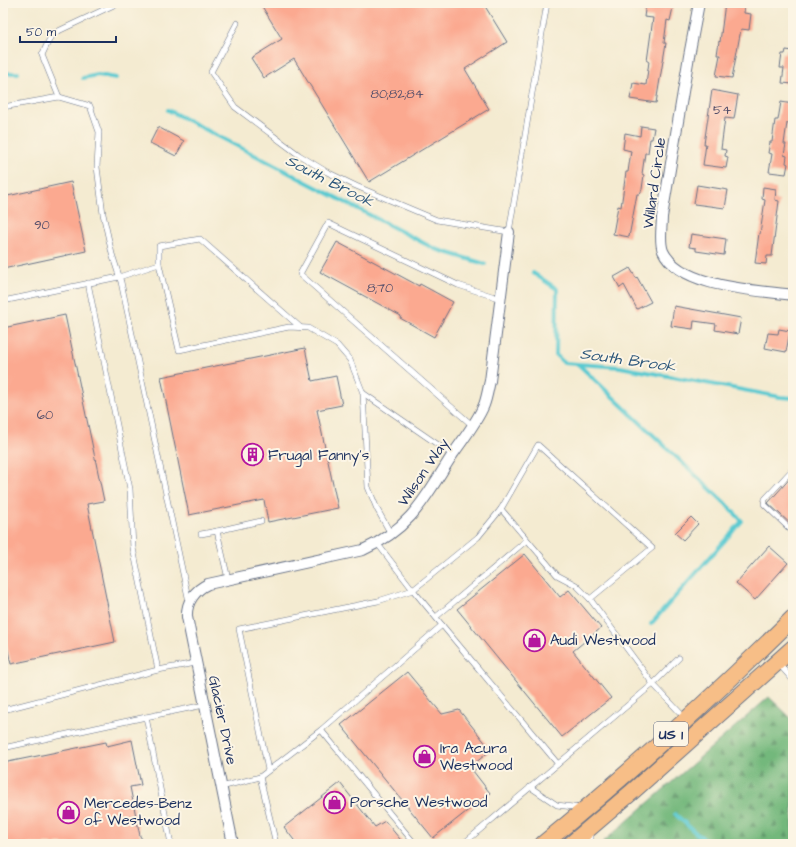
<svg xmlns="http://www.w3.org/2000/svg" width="796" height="847" font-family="'Architects Daughter',sans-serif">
  <defs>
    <pattern id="forest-firs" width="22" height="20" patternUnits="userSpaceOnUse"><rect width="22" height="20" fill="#73b87c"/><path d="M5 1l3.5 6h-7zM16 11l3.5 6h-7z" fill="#5e9669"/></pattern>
  </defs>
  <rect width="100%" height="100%" fill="#fcf5e5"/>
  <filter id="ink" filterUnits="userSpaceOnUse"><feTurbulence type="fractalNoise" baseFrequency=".025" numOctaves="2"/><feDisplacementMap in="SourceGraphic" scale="8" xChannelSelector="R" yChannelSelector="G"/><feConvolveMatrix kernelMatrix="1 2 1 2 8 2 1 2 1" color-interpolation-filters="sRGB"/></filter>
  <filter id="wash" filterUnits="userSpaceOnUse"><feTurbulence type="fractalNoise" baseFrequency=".012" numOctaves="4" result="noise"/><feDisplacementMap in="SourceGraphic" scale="16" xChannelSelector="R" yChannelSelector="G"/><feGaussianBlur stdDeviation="0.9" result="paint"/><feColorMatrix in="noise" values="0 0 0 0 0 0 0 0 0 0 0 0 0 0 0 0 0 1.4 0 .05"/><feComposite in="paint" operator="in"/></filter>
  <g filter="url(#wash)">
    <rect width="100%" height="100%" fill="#f4ebd1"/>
    <!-- forest -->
    <polygon fill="url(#forest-firs)" stroke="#47746d" points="769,697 793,720 793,844 601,844"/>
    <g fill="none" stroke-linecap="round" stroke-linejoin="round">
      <!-- stream -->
      <g stroke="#5ccad1" stroke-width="4">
        <polyline points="3,73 18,73"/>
        <polyline points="83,78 98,75 116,78"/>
        <polyline points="168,110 435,249 485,264"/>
        <polyline points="533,273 557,289 556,355 564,363 620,367 780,397 793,398"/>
        <polyline points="578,364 725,503 742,521 651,624"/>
        <polyline points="675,814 697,834 713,844"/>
      </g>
    </g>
    <g id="blocks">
      <!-- building -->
      <g fill="#fba990">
        <polygon points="260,3 483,3 507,42 465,69 489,109 369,182 294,59 264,78 251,58 282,39"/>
        <polygon points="646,3 674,3 670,21 667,20 664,43 666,43 656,103 630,99 633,83 646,85 649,61 647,61 653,18 644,17"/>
        <polygon points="725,3 745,3 744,13 751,14 749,30 741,29 732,78 716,76 720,55 717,55 719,41 720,42"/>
        <polygon points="786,50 793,51 793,84 782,83 784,68 780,68 782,54 785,54"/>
        <polygon points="712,90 738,95 734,119 725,118 721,149 726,150 725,156 728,157 726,168 703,165 706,144 704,144"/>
        <polygon points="781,102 793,104 792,124 787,123 784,144 786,144 784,155 787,156 786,163 788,164 786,174 769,172 772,154 768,153 770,142 772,142 775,120 778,120"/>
        <polygon points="641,126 654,128 652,139 650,139 648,153 645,153 642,174 644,175 642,189 640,194 637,194 629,237 613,234 618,206 621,207 626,172 628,172 631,151 623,149 625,133 640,136"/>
        <polygon points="158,127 184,141 176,156 150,143"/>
        <polygon points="71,182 86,251 3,269 3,197"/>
        <polygon points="697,185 728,190 725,208 694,204"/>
        <polygon points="763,187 776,189 775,200 779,201 772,256 767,256 766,264 755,263 759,233 760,234 765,200 762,199"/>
        <polygon points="691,234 726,239 724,255 696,251 696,248 689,247"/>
        <polygon points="337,242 419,286 420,284 453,302 434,337 400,318 401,316 320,272"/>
        <polygon points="630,268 636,278 637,277 651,302 637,309 624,285 620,288 614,277"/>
        <polygon points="674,306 741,318 738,334 715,330 716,324 694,321 693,329 671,326"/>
        <polygon points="65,315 104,501 87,504 115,642 11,664 3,628 3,328"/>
        <polygon points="779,329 790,331 786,352 765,348 768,333 778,334"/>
        <polygon points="305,348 312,381 336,376 342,405 317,410 338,508 268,522 264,500 189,515 161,377"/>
        <polygon points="793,475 793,526 768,503"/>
        <polygon points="691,517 698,524 683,540 675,533"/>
        <polygon points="769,546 788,563 755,600 736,583"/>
        <polygon points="525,554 560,597 569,590 601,628 573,651 611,698 562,737 457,609"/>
        <polygon points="407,672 442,714 459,710 491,750 474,764 477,768 473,771 490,793 433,838 341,725"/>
        <polygon points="132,740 141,785 130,787 140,836 145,844 3,844 3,763 106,742 107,746"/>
        <polygon points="340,783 375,827 385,821 404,844 297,844 284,827"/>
      </g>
    </g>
  </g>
  <g filter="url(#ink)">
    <use href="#blocks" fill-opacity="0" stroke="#677186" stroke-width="1"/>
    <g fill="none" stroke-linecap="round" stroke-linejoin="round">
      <defs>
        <g id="service">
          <polyline points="237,23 211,72 235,107 299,155 327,172 356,186 437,220 509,232 547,3"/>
          <polyline points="59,97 42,55 52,34 118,3"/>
          <polyline points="3,107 59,97 90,106 99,132 97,167 103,214 112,254 121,282 189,602"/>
          <polyline points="159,264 159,246 200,239 300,327"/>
          <polyline points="88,283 130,489 133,548 158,670"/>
          <polyline points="3,301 119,277 159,264 179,350 289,327 308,328 337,345 350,360 363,393 368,487 377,509 391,534"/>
          <polyline points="363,393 453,455"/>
          <polyline points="472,425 300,274 328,223 458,285 501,299"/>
          <polyline points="793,469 765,499 764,504 793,532"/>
          <polyline points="501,509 538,445 652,548 590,599"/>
          <polyline points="201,534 217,531"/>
          <polyline points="228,579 217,531 261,521"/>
          <polyline points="436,617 527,540"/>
          <polyline points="442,625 558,764"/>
          <polyline points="778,663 793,680"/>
          <polyline points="3,710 158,670 195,663"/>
          <polyline points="146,717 204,705"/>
          <polyline points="321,730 415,844"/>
          <polyline points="3,748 146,717 171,844"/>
          <polyline points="268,770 239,629 378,601 413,590 377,543"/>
          <polyline points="260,777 276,844"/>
          <polyline points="221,787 260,777 321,730 442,625 413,590 478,537 501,509 557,575 576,585 590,599 653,684 686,719"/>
          <polyline points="530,787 557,805 581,808"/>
          <polyline points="591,831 591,844"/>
          <polyline points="463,844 653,684 679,658"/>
        </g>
        <g id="minor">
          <path d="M699,3L689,56L662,217C662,227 659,241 663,251C680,288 757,290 793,295"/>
          <path d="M233,844L187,617C186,602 195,590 208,584L363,550C412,528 426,496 453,454C464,438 477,422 484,405C487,397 488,389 490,381L509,232"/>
        </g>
        <g id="primary">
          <path d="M543,844C630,773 713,697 793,618"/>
          <polyline points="571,844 633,791 793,648"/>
        </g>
      </defs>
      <!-- service casing -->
      <use href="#service" stroke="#677186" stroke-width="6"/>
      <!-- minor casing -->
      <use href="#minor" stroke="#677186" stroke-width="12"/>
      <!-- primary casing -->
      <use href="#primary" stroke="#677186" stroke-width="18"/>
      <!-- service -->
      <use href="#service" stroke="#fff" stroke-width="5"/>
      <!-- minor -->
      <use href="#minor" stroke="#fff" stroke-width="10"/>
      <!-- primary -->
      <use href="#primary" stroke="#f7be87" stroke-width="16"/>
    </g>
  </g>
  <!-- icons -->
  <defs>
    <symbol id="building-ring" viewBox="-11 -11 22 22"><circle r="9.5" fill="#fcf5e5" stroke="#b5179e" stroke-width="1.5"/><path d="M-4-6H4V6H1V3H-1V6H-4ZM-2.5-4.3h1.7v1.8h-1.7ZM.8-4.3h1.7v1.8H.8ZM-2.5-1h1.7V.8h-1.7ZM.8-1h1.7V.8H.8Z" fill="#b5179e"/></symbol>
    <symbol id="shop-ring" viewBox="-11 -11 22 22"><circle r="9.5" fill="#fcf5e5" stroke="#b5179e" stroke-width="1.5"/><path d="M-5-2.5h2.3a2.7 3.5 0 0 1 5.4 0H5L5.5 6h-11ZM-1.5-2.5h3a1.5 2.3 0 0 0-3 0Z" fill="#b5179e"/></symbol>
  </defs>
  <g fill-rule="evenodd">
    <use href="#building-ring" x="240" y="442" width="25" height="25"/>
    <use href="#shop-ring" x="522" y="628" width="25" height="25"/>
    <use href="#shop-ring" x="412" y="744" width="25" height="25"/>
    <use href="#shop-ring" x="322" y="790" width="25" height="25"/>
    <use href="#shop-ring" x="56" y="800" width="25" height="25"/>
  </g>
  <g text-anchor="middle" stroke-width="4" stroke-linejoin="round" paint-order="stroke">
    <!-- number labels -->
    <g font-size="13" fill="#534e6a">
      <text x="397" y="98">80;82;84</text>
      <text x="722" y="114">54</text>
      <text x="42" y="229">90</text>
      <text x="380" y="292">8;70</text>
      <text x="45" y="419">60</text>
    </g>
    <!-- shield labels -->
    <rect fill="#fcf5e5" stroke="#5e6a86" stroke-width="1" x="654" y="722" width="34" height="24" rx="3"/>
    <g font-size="14" font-weight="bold" fill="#1b2f5e">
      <text x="671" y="739">US 1</text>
    </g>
    <!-- street labels -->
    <g font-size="15" fill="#1b2f5e" stroke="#fcf5e5">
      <text transform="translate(654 183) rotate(-82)" y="5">Willard Circle</text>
      <text transform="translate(423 472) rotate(-56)" y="5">Wilson Way</text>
      <text transform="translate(223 720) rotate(78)" y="5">Glacier Drive</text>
    </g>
    <!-- poi labels -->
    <g font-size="15" fill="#1b2f5e" stroke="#fcf5e5" text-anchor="start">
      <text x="268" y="460">Frugal Fanny's</text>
      <text x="550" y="645">Audi Westwood</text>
      <text x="440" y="753">Ira Acura<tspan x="440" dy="17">Westwood</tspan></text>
      <text x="350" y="807">Porsche Westwood</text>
      <text x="84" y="808">Mercedes-Benz<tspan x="84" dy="17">of Westwood</tspan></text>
    </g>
    <!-- water labels -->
    <g font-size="16" font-style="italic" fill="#2b567b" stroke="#fcf5e5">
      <text transform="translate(330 180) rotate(27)" y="6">South Brook</text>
      <text transform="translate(628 359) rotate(8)" y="6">South Brook</text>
    </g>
  </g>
  <!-- margin -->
  <rect width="796" height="847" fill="none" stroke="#fcf5e5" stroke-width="16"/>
  <!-- scale -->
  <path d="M20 36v6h96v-6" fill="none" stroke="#1b2f5e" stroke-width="2"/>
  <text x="26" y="36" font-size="12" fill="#1b2f5e" stroke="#fcf5e5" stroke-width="3" paint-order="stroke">50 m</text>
</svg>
